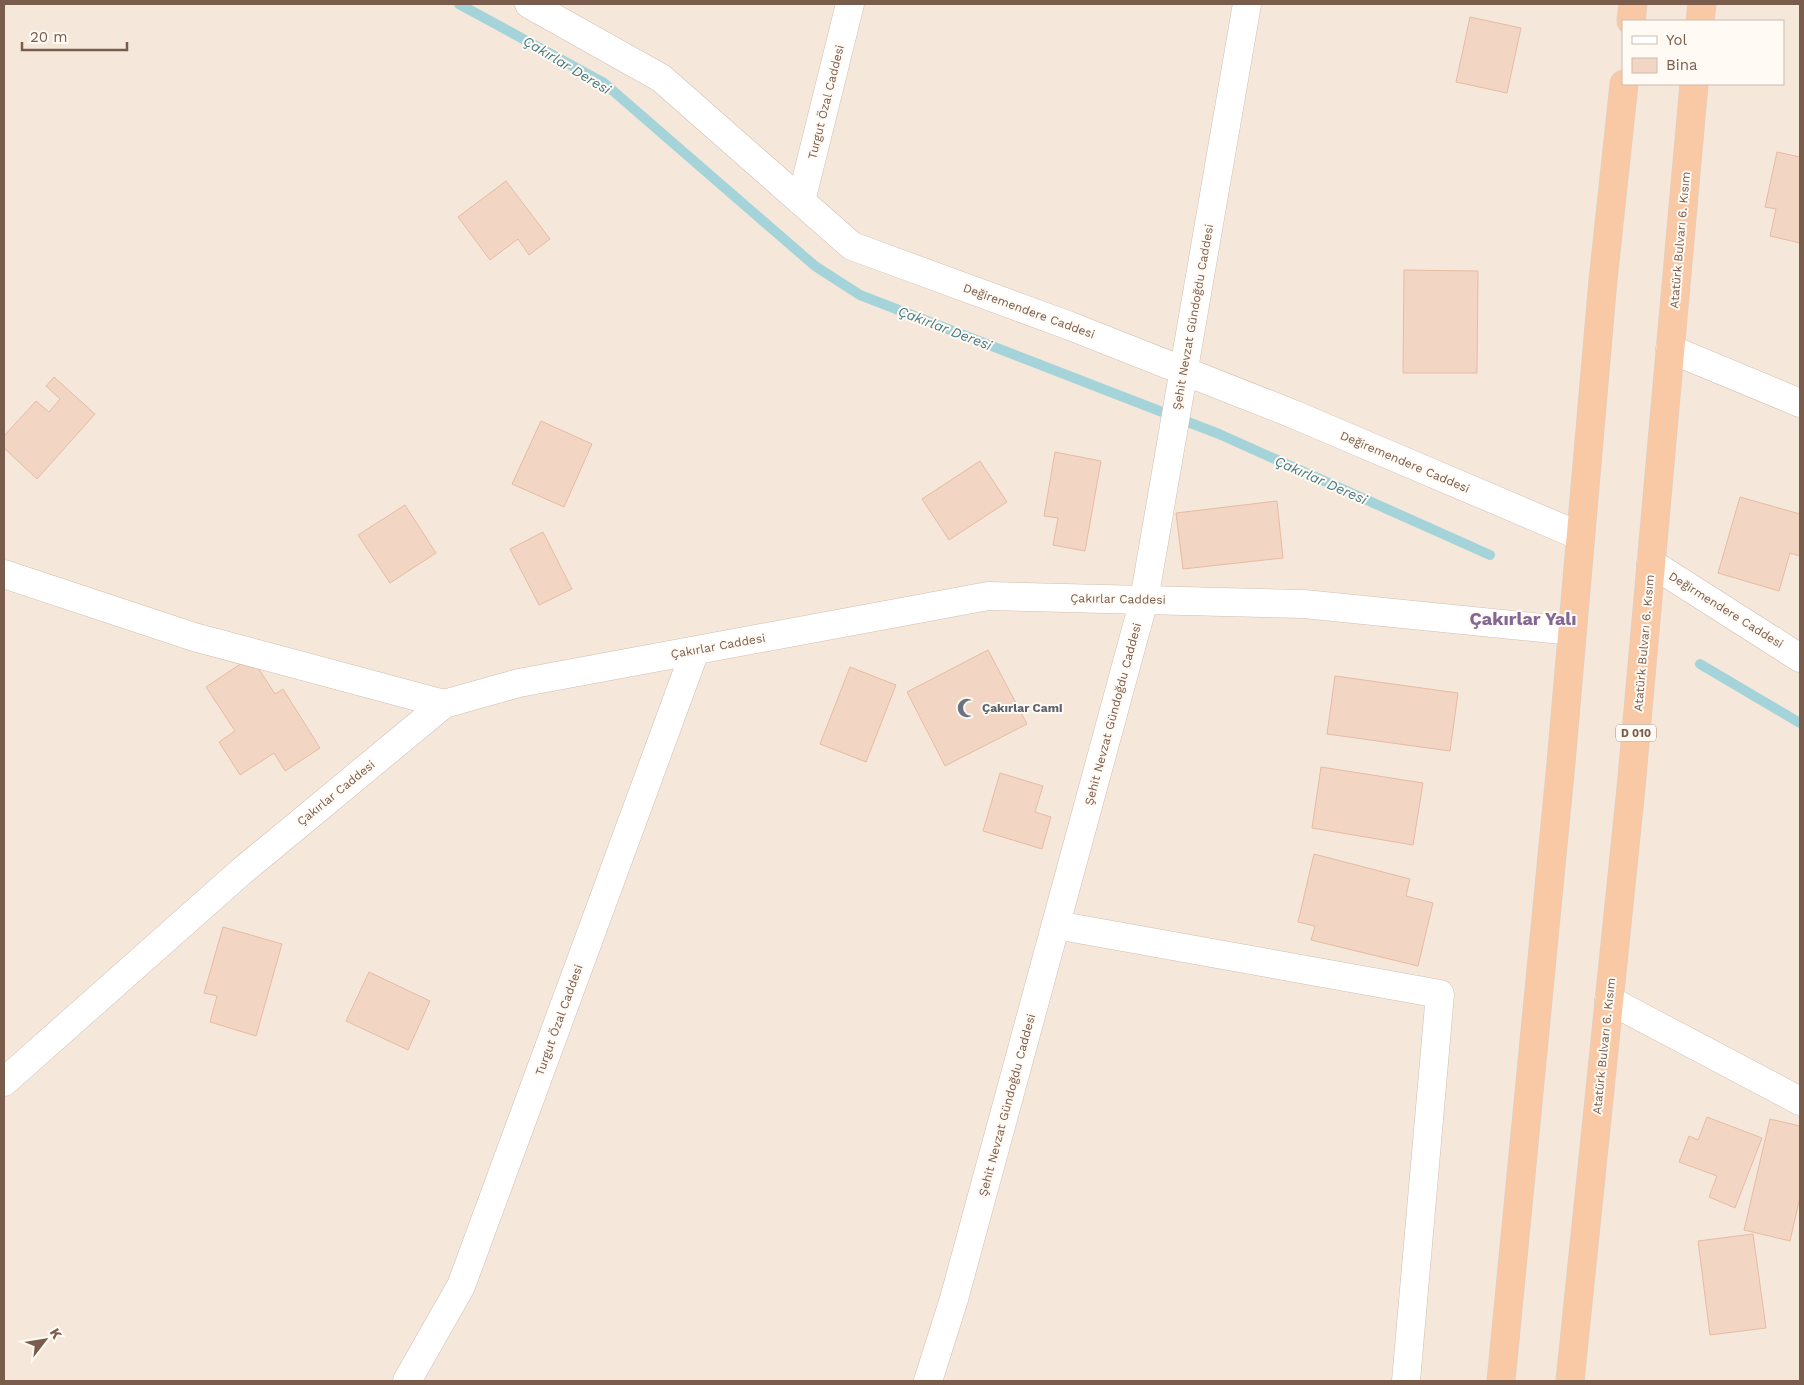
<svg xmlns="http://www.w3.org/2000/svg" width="1804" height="1385" font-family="'Work Sans',sans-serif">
  <rect width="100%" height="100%" fill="#fdf6ec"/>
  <!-- residential -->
  <path fill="#f5e8da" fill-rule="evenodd" d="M4,4H1800V1381H4ZM1623,21H1783V84H1623Z"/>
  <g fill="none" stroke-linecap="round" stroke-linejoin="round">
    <!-- stream -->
    <g stroke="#a5d3da" stroke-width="10">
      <polyline points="459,4 604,83 815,266 860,295 1219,434 1490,555"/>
      <polyline points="1700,664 1800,723"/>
    </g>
  </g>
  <!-- building -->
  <g fill="#f3d5c3" stroke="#e6bba3">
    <polygon points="1470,17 1521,28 1507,93 1456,82"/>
    <polygon points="1777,152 1800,157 1800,243 1770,236 1776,209 1765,207"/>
    <polygon points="506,181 550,239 529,255 518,239 490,260 458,217"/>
    <polygon points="1404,270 1478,271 1477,373 1403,373"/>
    <polygon points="54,377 95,414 37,479 4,448 4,436 36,401 49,412 60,399 46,386"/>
    <polygon points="541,421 592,444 564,507 512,484"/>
    <polygon points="1055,452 1101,461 1085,551 1053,545 1058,518 1044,516"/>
    <polygon points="980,461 1007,502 949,540 922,499"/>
    <polygon points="1740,497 1800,514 1800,556 1790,553 1779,591 1718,573"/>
    <polygon points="1277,501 1283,558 1183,569 1176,513"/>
    <polygon points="405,505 436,553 390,583 358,535"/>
    <polygon points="543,532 572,589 539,605 510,549"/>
    <polygon points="988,650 1027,724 945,766 907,692"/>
    <polygon points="251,657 275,694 283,689 320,748 285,771 274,753 240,775 219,742 235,731 206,687"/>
    <polygon points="850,667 896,685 866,762 820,744"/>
    <polygon points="1335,676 1458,693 1450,751 1327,734"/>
    <polygon points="1321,767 1423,783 1413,845 1312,828"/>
    <polygon points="1000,773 1043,786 1035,812 1051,817 1042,849 983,831"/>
    <polygon points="1314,854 1410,879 1406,896 1433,903 1418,966 1311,940 1315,926 1298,922"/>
    <polygon points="223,927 282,944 256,1036 210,1022 217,996 204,993"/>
    <polygon points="369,972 430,1001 408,1050 346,1021"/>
    <polygon points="1707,1117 1762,1138 1735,1208 1709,1197 1717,1176 1679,1162 1689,1136 1698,1140"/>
    <polygon points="1770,1119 1800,1126 1800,1197 1790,1241 1744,1230"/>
    <polygon points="1753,1234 1766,1328 1710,1335 1698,1241"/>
  </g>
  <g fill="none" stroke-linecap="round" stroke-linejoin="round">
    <defs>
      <g id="minor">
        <polyline points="529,4 661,78 852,246 1070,326 1293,414 1580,536"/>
        <polyline points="801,201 850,4"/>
        <polyline points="1670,349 1800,403"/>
        <polyline points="1651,563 1800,658"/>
        <polyline points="4,574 194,637 444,704"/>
        <polyline points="1056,925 1440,994 1406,1381"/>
        <polyline points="1609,1000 1800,1101"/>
        <polyline points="407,1381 461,1286 695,651"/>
      </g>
      <g id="tertiary">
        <polyline points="4,1082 242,871 444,704 519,683 988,596 1304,604 1572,631"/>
        <polyline points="928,1381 954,1299 1144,600 1247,4"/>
      </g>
      <g id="trunk">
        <polyline points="1631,21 1633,4"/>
        <polyline points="1700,21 1702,4"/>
        <polyline points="1501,1381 1561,763 1603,280 1624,84"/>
        <polyline points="1570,1381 1631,788 1694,84"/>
      </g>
    </defs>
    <!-- minor casing -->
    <use href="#minor" stroke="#d1beb0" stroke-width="29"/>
    <!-- tertiary casing -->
    <use href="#tertiary" stroke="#d1beb0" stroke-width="29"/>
    <!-- trunk casing -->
    <use href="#trunk" stroke="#dad1cd" stroke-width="29"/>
    <!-- minor -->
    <use href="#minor" stroke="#fff" stroke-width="28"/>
    <!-- tertiary -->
    <use href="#tertiary" stroke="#fff" stroke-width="28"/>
    <!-- trunk -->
    <use href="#trunk" stroke="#f9c8a4" stroke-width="28"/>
  </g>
  <!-- icons -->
  <defs>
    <symbol id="mosque-bare" viewBox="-9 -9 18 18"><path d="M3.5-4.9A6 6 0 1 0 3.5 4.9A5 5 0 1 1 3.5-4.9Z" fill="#6b7280" stroke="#fffaf3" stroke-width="2.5" paint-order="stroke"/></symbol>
  </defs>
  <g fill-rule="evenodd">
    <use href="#mosque-bare" x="953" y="694" width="28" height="28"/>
  </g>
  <g text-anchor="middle" stroke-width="4" stroke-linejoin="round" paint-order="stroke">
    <!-- shield labels -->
    <rect fill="#fffaf3" stroke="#a28b7f" stroke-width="1" x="1616" y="724.5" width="40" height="17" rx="4"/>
    <g font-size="11" font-weight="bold" fill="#7a5c4d">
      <text x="1636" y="737">D 010</text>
    </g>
    <!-- street labels -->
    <g font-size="12" fill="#7a5c4d" stroke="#fffaf3">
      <text transform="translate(826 102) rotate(-76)" y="4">Turgut Özal Caddesi</text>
      <text transform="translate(1680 240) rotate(-85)" y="4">Atatürk Bulvarı 6. Kısım</text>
      <text transform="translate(1029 311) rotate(20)" y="4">Değiremendere Caddesi</text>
      <text transform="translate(1193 317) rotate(-80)" y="4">Şehit Nevzat Gündoğdu Caddesi</text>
      <text transform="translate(1405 462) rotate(23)" y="4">Değiremendere Caddesi</text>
      <text transform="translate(1118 599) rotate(1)" y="4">Çakırlar Caddesi</text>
      <text transform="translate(1726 610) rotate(32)" y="4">Değirmendere Caddesi</text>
      <text transform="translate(1644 643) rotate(-85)" y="4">Atatürk Bulvarı 6. Kısım</text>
      <text transform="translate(718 646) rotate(-10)" y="4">Çakırlar Caddesi</text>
      <text transform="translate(1113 714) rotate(-75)" y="4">Şehit Nevzat Gündoğdu Caddesi</text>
      <text transform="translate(336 793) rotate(-39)" y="4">Çakırlar Caddesi</text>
      <text transform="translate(559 1020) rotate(-70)" y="4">Turgut Özal Caddesi</text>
      <text transform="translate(1604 1046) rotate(-84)" y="4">Atatürk Bulvarı 6. Kısım</text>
      <text transform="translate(1007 1105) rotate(-75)" y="4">Şehit Nevzat Gündoğdu Caddesi</text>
    </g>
    <!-- worship labels -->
    <g font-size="12" font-weight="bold" fill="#5b616d" stroke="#fffaf3" text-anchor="start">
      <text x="982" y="712">Çakırlar Cami</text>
    </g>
    <!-- water labels -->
    <g font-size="14" font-style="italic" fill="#437c86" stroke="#fffaf3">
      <text transform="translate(567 65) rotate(31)" y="5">Çakırlar Deresi</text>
      <text transform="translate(945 328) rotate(21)" y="5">Çakırlar Deresi</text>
      <text transform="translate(1321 480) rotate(24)" y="5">Çakırlar Deresi</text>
    </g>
    <!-- district labels -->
    <g font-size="18" font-weight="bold" fill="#846695" stroke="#fffaf3">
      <text x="1523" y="625">Çakırlar Yalı</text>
    </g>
  </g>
  <!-- border -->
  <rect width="1804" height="1385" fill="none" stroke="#7a5c4d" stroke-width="10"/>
  <!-- legend -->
  <rect x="1622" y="20" width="162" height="65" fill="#fffaf3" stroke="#cabbb1"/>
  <rect x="1632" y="36" width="25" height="8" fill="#ffffff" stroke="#cabbb1"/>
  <text x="1666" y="45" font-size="15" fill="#7a5c4d">Yol</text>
  <rect x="1632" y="58" width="25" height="15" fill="#f3d5c3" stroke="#cabbb1"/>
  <text x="1666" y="70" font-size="15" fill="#7a5c4d">Bina</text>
  <!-- north arrow -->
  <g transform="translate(45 1340) rotate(59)" stroke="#fffaf3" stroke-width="4" paint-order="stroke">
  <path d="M0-4L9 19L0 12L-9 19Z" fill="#7a5c4d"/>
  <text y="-8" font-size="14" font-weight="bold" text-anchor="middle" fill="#7a5c4d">K</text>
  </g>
  <!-- scale -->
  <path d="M22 42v8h105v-8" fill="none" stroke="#7a5c4d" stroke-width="2.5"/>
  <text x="30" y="42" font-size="15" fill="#7a5c4d" stroke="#fffaf3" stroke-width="4" paint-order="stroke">20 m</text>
</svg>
